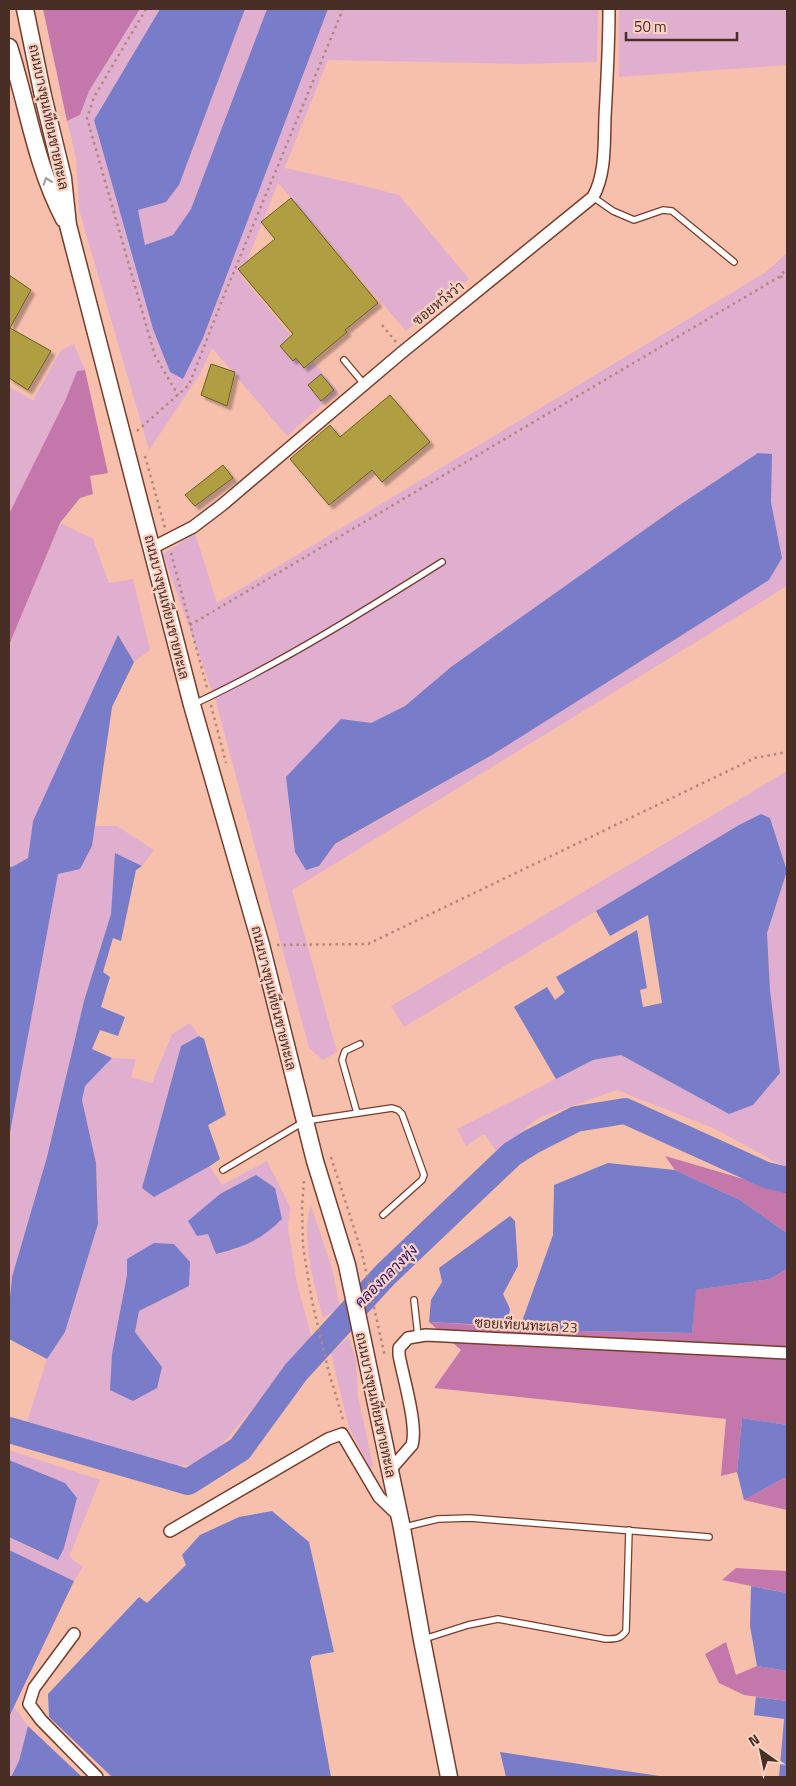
<svg xmlns="http://www.w3.org/2000/svg" width="796" height="1786" font-family="'Titillium Web',Sarabun,sans-serif">
  <defs>
    <filter id="shadow"><feDropShadow dx="4" dy="4" stdDeviation="1" flood-color="#0004"/></filter>
  </defs>
  <rect width="100%" height="100%" fill="#f7c0ad"/>
  <!-- green -->
  <g fill="#e0afcf" fill-rule="evenodd">
    <polygon points="140,9 160,9 94,120 153,329 170,372 203,338 328,9 598,9 597,62 523,64 328,60 283,172 285,168 352,183 399,195 469,279 406,331 278,183 241,276 338,391 287,436 212,348 200,374 149,450 79,210 76,158 67,121 80,115 89,91"/>
    <polygon points="245,9 267,9 191,209 173,235 145,245 137,209 166,202 179,185"/>
    <polygon points="619,9 787,9 787,65 619,77"/>
    <path d="M787,253V586L292,890L337,1052L323,1060L309,1048L216,702L163,554L195,533L217,603L766,272ZM758,454H771V502L782,558L769,580L492,755L335,845L319,865L371,723L405,706L451,667L520,618L678,506Z"/>
    <polygon points="74,344 85,370 77,371 65,401 9,514 9,387 33,400 61,350"/>
    <polygon points="60,523 93,539 109,583 133,579 150,650 134,662 119,636 33,821 28,858 12,867 9,866 9,645"/>
    <polygon points="787,771 787,871 770,818 739,825 404,1027 391,1006"/>
    <polygon points="95,826 117,826 154,850 142,866 115,853 111,914 84,1001 47,1157 12,1277 9,1308 9,1138 58,874 80,868 92,846"/>
    <polygon points="787,872 787,1168 713,1128 617,1090 538,1118 497,1152 484,1134 466,1146 457,1129 593,1060 621,1055 729,1114 770,990 767,933"/>
    <path d="M190,1023L199,1036L181,1046L142,1188L154,1197L210,1166L222,1185L267,1161L290,1207L288,1228L297,1283L312,1339L205,1464L174,1466L26,1425L47,1359L65,1332L98,1224L96,1163L82,1100L84,1086L112,1058L136,1059L131,1077L152,1083L172,1034ZM208,1234L238,1249L216,1254ZM127,1259L189,1286L139,1311L135,1332L112,1354L127,1275Z"/>
    <path d="M311,1206L332,1268L340,1307L323,1318C315,1288 300,1236 311,1206Z"/>
    <polygon points="349,1337 356,1360 358,1396 373,1466 371,1469 349,1428 331,1353"/>
    <polygon points="9,1450 100,1480 69,1557 83,1567 74,1581 9,1550 9,1537 45,1555 74,1509 77,1499 65,1483 9,1460"/>
    <polygon points="14,1707 28,1726 19,1761 11,1777 9,1777 9,1717"/>
  </g>
  <!-- forest -->
  <g fill="#c377ab">
    <polygon points="43,9 140,9 89,91 80,115 67,121"/>
    <polygon points="85,370 108,473 90,476 93,494 80,498 60,523 9,645 9,514 65,401 77,371"/>
    <polygon points="665,1156 767,1186 787,1187 787,1233 740,1200 675,1170"/>
    <polygon points="787,1269 787,1425 742,1418 737,1472 721,1476 726,1419 434,1388 461,1350 429,1322 575,1331 692,1333 695,1290 770,1279"/>
    <polygon points="784,1478 787,1478 787,1510 744,1500"/>
    <polygon points="736,1568 787,1571 787,1593 722,1580"/>
    <polygon points="726,1642 736,1675 757,1666 787,1671 787,1701 744,1695 719,1683 705,1654"/>
  </g>
  <!-- water -->
  <g fill="#787cc9">
    <polygon points="160,9 245,9 179,185 166,202 138,210 145,245 173,235 191,209 267,9 328,9 203,338 183,379 170,372 153,329 94,120"/>
    <polygon points="758,453 772,454 771,502 782,558 769,580 492,755 335,844 319,866 306,870 295,852 286,777 341,719 371,723 405,706 451,667 520,618 678,506"/>
    <polygon points="118,635 134,662 112,707 92,846 80,869 58,874 9,1138 9,866 12,867 28,858 33,821"/>
    <polygon points="761,814 770,818 787,871 767,933 770,990 780,1073 753,1105 729,1114 621,1055 593,1060 556,1079 514,1007 547,987 555,1000 565,992 556,977 637,930 647,988 640,990 643,1007 662,1003 648,915 610,936 596,911 739,825"/>
    <polygon points="115,853 142,866 136,870 121,941 113,938 103,972 110,977 101,1007 125,1017 118,1036 100,1030 92,1049 112,1058 85,1086 82,1100 96,1163 98,1224 65,1332 47,1359 9,1339 9,1308 12,1277 47,1157 84,1001 111,914"/>
    <polygon points="199,1036 204,1039 226,1115 208,1125 220,1159 210,1166 154,1197 142,1188 181,1046"/>
    <polygon points="608,1163 675,1170 740,1200 787,1233 787,1269 770,1279 696,1290 692,1333 575,1331 520,1327 553,1235 554,1185"/>
    <path d="M256,1175L275,1188L282,1219C262,1239 243,1248 216,1254L208,1234L197,1236L188,1221L220,1194Z"/>
    <polygon points="510,1216 515,1221 518,1266 503,1294 510,1309 507,1326 429,1322 431,1300 442,1282 439,1268"/>
    <polygon points="154,1243 174,1244 190,1262 189,1286 139,1311 135,1332 162,1367 157,1388 133,1401 110,1390 112,1354 127,1275 127,1259"/>
    <polygon points="742,1418 787,1425 787,1478 784,1478 744,1500 737,1472"/>
    <polygon points="9,1460 65,1483 77,1498 64,1548 58,1560 9,1537"/>
    <polygon points="272,1511 309,1542 334,1652 312,1656 310,1661 331,1777 112,1777 49,1717 48,1694 139,1597 147,1603 186,1565 182,1555 200,1535 239,1517"/>
    <polygon points="9,1550 74,1581 9,1717"/>
    <polygon points="751,1586 787,1593 787,1671 757,1666 750,1626"/>
    <polygon points="756,1697 787,1701 787,1777 779,1777 784,1719 754,1715"/>
    <polygon points="28,1726 82,1777 11,1777 19,1761"/>
    <polygon points="500,1752 666,1777 506,1777"/>
  </g>
  <g fill="none" stroke-linecap="round" stroke-linejoin="round">
    <!-- river -->
    <polyline stroke="#787cc9" stroke-width="26" points="9,1430 188,1482 240,1449 296,1372 386,1274 512,1154 531,1142 576,1119 625,1111 766,1175 787,1180"/>
  </g>
  <!-- building -->
  <g fill="#af9f42" stroke="#6b601e" filter="url(#shadow)">
    <polygon points="291,198 378,303 345,330 347,332 304,368 296,358 293,361 280,346 293,334 238,269 275,239 261,222"/>
    <polygon points="9,275 31,290 10,328 51,351 28,390 9,378"/>
    <polygon points="211,364 235,372 227,406 201,395"/>
    <polygon points="321,374 334,390 321,401 308,385"/>
    <polygon points="390,395 430,442 382,482 372,470 329,505 290,459 330,425 340,437"/>
    <polygon points="223,465 233,478 195,506 185,495"/>
  </g>
  <g fill="none" stroke-linecap="round" stroke-linejoin="round">
    <defs>
      <g id="lane">
        <polyline points="593,197 613,211 634,220 663,210 672,211 734,262"/>
        <polyline points="344,360 364,384"/>
        <path d="M194,704C281,663 361,613 442,562"/>
        <polyline points="357,1113 342,1060 345,1051 360,1044"/>
        <polyline points="223,1170 305,1121 392,1108 398,1110 402,1114 424,1175 422,1180 383,1215"/>
        <polyline points="414,1300 418,1336"/>
        <polyline points="405,1527 438,1519 470,1518 709,1537"/>
        <path d="M424,1639L468,1625L498,1619L606,1639C616,1639 620,1639 626,1631L629,1530"/>
      </g>
      <g id="street">
        <path d="M152,548L193,527L222,505L400,354L593,197C606,174 604,143 605,117C607,81 609,45 609,9"/>
        <path d="M391,1469L412,1445C418,1426 403,1377 399,1355V1348L408,1338L426,1335L787,1353"/>
        <polyline points="170,1531 328,1439 342,1434 379,1497 400,1517"/>
        <polyline points="74,1634 34,1688 29,1704 41,1720 97,1777"/>
      </g>
      <g id="secondary">
        <polyline points="25,9 43,96 63,178 68,225 192,705 261,945 315,1161 347,1265 402,1528 422,1640 449,1777"/>
        <path d="M9,47C28,106 35,164 64,219"/>
      </g>
    </defs>
    <!-- lane casing -->
    <use href="#lane" stroke="#773d2a" stroke-width="8"/>
    <!-- street casing -->
    <use href="#street" stroke="#773d2a" stroke-width="14"/>
    <!-- secondary casing -->
    <use href="#secondary" stroke="#773d2a" stroke-width="19"/>
    <!-- path -->
    <g stroke="#b38777" stroke-width="2.5" stroke-dasharray="2.5 4" stroke-linecap="butt">
      <polyline points="146,9 94,97 87,118 155,356 178,395"/>
      <polyline points="780,277 787,276"/>
      <polyline points="382,325 396,342"/>
      <polyline points="137,431 189,385 225,293 343,9"/>
      <polyline points="145,456 165,528"/>
      <polyline points="171,553 207,688"/>
      <polyline points="190,625 779,277 787,268"/>
      <polyline points="211,705 226,763"/>
      <polyline points="277,945 368,944 755,758 787,752"/>
      <polyline points="331,1157 362,1253 385,1357"/>
      <polyline points="304,1181 302,1206 303,1246 312,1301 328,1369 344,1423"/>
    </g>
    <!-- lane -->
    <use href="#lane" stroke="#fff" stroke-width="5.5"/>
    <!-- street -->
    <use href="#street" stroke="#fff" stroke-width="11"/>
    <!-- secondary -->
    <use href="#secondary" stroke="#fff" stroke-width="16"/>
  </g>
  <!-- one-way arrows -->
  <defs><path id="oneway-chevron" d="M-2-3.5L2.5 0L-2 3.5" fill="none" stroke-width="1.6" stroke-linecap="round" stroke-linejoin="round" transform="scale(1.25)"/></defs>
  <use stroke="#a49692" href="#oneway-chevron" transform="translate(47 181) rotate(-109)"/>
  <g text-anchor="middle" stroke-width="4.5" stroke-linejoin="round" paint-order="stroke">
    <!-- street labels -->
    <g font-size="14" fill="#482e24" stroke="#fbd1c3">
      <text transform="translate(49 117) rotate(78)" y="5">ถนนบางขุนเทียนชายทะเล</text>
      <text transform="translate(438 303) rotate(-39)" y="5">ซอยหวังว่า</text>
      <text transform="translate(167 607) rotate(76)" y="5">ถนนบางขุนเทียนชายทะเล</text>
      <text transform="translate(274 998) rotate(76)" y="5">ถนนบางขุนเทียนชายทะเล</text>
      <text transform="translate(526 1325) rotate(3)" y="5">ซอยเทียนทะเล 23</text>
      <text transform="translate(376 1405) rotate(78)" y="5">ถนนบางขุนเทียนชายทะเล</text>
    </g>
    <!-- water labels -->
    <g font-size="15" font-style="italic" fill="#22126e" stroke="#fbd1c3">
      <text transform="translate(386 1276) rotate(-45)" y="5">คลองกลางทุ่ง</text>
    </g>
  </g>
  <!-- border -->
  <rect width="796" height="1786" fill="none" stroke="#482e24" stroke-width="20"/>
  <!-- north arrow -->
  <g transform="translate(761 1751) rotate(327)" stroke="#fbd1c3" stroke-width="4" paint-order="stroke">
  <path d="M0-4L9 19L0 12L-9 19Z" fill="#482e24"/>
  <text y="-8" font-size="14" font-weight="bold" text-anchor="middle" fill="#482e24">N</text>
  </g>
  <!-- scale -->
  <path d="M626 32v8h111v-8" fill="none" stroke="#482e24" stroke-width="2.5"/>
  <text x="634" y="32" font-size="15" fill="#482e24" stroke="#fbd1c3" stroke-width="4" paint-order="stroke">50 m</text>
</svg>
